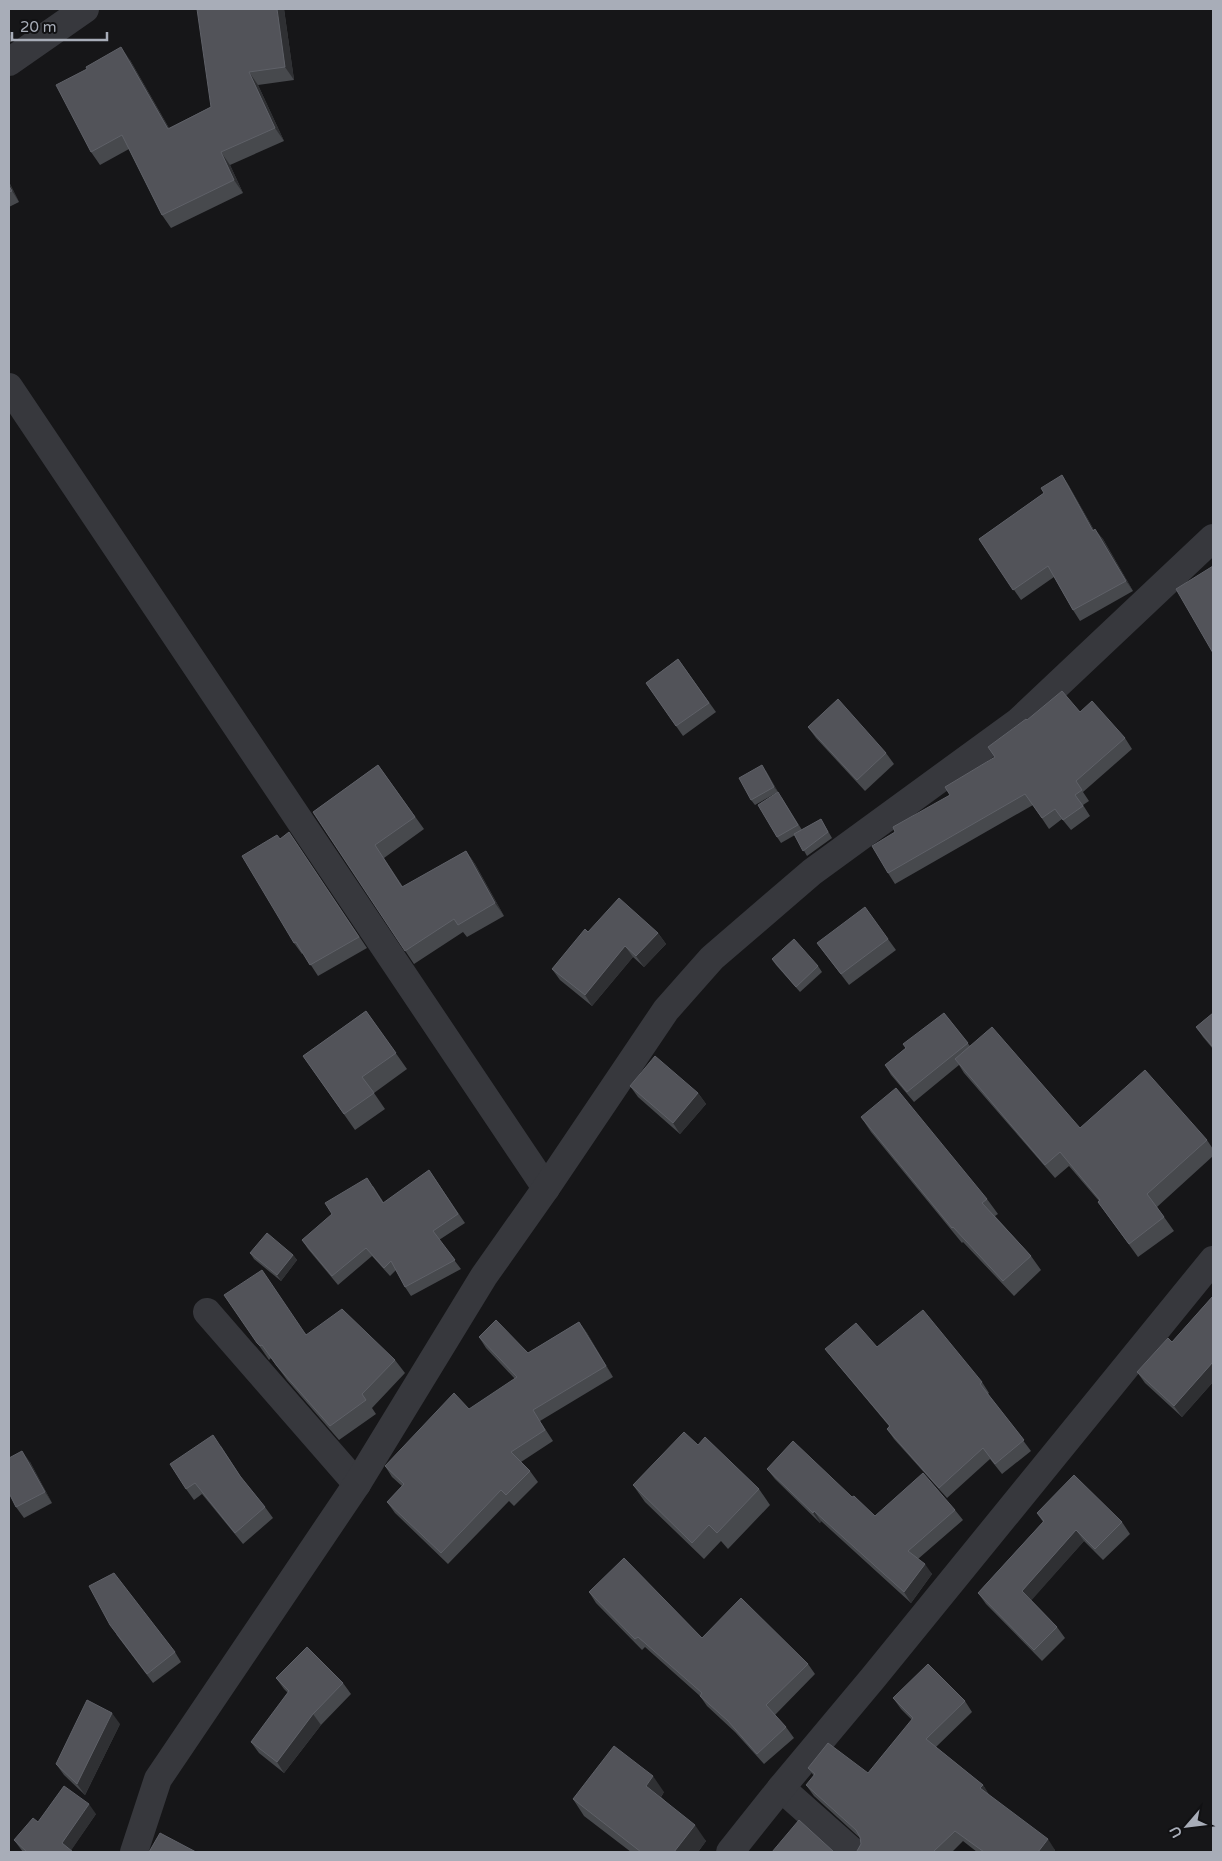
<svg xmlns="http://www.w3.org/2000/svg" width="1222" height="1861" font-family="'Varela Round',sans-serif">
  <rect width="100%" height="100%" fill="#161618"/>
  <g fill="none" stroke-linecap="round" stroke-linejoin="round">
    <!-- minor -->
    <g stroke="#37383d" stroke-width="28">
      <polyline points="9,62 85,9"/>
      <polyline points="9,387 546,1188"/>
      <polyline points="207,1312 357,1484"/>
      <polyline points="781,1788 853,1852"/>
      <polyline points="134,1852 158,1779 357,1484 484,1276 546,1188 666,1010 712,958 812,872 1019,721 1213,538"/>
      <polyline points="730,1852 781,1788 873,1678 1213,1260"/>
    </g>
  </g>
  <!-- wall -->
  <g fill="#47494d">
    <polygon points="284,9 294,80 258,85 284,141 230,165 243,193 171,228 162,215 129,149 100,165 91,152 130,60 169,128 211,107"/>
    <polygon points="9,29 14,40 9,43"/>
    <polygon points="9,182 19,202 9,207"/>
    <polygon points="1062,475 1069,486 1094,530 1103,539 1133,591 1080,621 1073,610 1054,577 1021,600 979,539 1044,493"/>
    <polygon points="678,659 716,712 683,736 646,683"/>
    <polygon points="1080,712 1125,738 1132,749 1083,792 1089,801 1083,805 1090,816 1071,830 1062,819 1049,829 1033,805 895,884 888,873 895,832 950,795 995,757 988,747 1027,720"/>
    <polygon points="808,727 886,753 894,764 865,791 816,738"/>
    <polygon points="378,765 424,829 384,858 403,887 466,851 475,864 504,916 467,937 463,932 414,964 313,812"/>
    <polygon points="766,771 778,792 755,805 751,800"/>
    <polygon points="782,798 802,830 821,819 832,838 807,856 795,835 781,843 777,837"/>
    <polygon points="289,832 367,948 318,976 303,953 302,954 294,943 280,839"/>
    <polygon points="588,932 658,933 666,944 644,967 633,957 592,1006 560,980 552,969"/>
    <polygon points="888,939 896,950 849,985 817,943"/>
    <polygon points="772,959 818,966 822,972 800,992 776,965"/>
    <polygon points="366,1011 407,1069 374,1093 385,1109 355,1130 303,1056"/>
    <polygon points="944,1013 970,1046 1080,1128 1207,1140 1213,1149 1213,1156 1157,1207 1174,1231 1138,1257 1098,1202 1099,1201 1069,1166 1055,1178 964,1073 959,1065 914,1102 891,1075 885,1065 906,1048"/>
    <polygon points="1213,1013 1213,1049 1203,1037 1196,1027"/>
    <polygon points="630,1086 698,1093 706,1104 680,1134 638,1097"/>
    <polygon points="861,1117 987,1199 998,1214 995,1216 1031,1256 1041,1270 1014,1296 963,1242 962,1243 871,1132"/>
    <polygon points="429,1170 465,1223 439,1240 461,1269 411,1296 405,1287 396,1270 390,1276 372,1256 338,1285 308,1249 302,1240 373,1186 384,1203"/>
    <polygon points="250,1253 293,1255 297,1260 281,1281 254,1259"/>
    <polygon points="224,1295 306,1334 395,1360 405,1373 372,1408 376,1414 339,1440 287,1380 271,1358 269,1360 267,1357"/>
    <polygon points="1213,1296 1213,1382 1182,1417 1145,1383 1137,1372 1172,1342"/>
    <polygon points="579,1322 587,1333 613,1377 540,1421 553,1441 521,1462 530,1471 538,1482 514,1506 509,1501 448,1564 395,1513 387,1502 402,1486 392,1477 385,1466 515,1379 486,1348 479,1337 528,1353"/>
    <polygon points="877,1347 982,1382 989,1393 988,1394 1031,1451 1002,1474 990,1459 947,1498 894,1439 887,1429 889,1426 833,1359 825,1349"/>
    <polygon points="698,1445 759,1489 770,1505 728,1549 721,1541 704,1559 645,1502 633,1485"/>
    <polygon points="221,1446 243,1480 265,1507 273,1518 243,1544 202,1494 194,1500 186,1489"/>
    <polygon points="30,1462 52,1503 24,1518 16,1507"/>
    <polygon points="767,1469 852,1497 875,1516 955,1510 963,1520 918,1559 932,1574 911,1603 821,1521 820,1523 775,1479"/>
    <polygon points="1037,1513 1122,1522 1130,1534 1103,1560 1084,1541 1031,1600 1057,1627 1065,1638 1042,1661 986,1604 978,1593 1043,1522"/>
    <polygon points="589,1592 702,1638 808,1664 815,1674 775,1715 786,1727 794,1738 764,1764 735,1732 707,1706 700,1696 645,1647 642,1650 596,1603"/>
    <polygon points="116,1634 175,1652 181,1662 153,1683"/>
    <polygon points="276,1678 343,1683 351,1694 321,1725 284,1773 259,1753 251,1742 288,1693 284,1689"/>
    <polygon points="893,1698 965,1701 972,1712 936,1747 983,1785 989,1795 1055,1850 1054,1852 977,1852 963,1841 952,1852 856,1852 857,1851 861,1844 860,1838 814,1796 806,1785 814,1776 808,1768 868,1773 912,1720 901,1709"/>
    <polygon points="120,1724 85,1795 64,1775 56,1764"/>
    <polygon points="664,1792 661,1797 706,1841 698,1852 631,1852 584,1816 573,1799"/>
    <polygon points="96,1814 71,1850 73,1852 23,1852 14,1840 38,1822"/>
  </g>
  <!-- shaded-wall -->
  <g fill="#2f3033">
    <polygon points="277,9 284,9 294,80 285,67"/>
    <polygon points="9,29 14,40 9,33"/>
    <polygon points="121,47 130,60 177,142 168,129"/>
    <polygon points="249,72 258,85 284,141 275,128"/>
    <polygon points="221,152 230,165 243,193 234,180"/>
    <polygon points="9,182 19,202 9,186"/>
    <polygon points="1062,475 1069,486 1100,541 1093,531"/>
    <polygon points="1095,529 1103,539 1133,591 1126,581"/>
    <polygon points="762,765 766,771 778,792 774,787"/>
    <polygon points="466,851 475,864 504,916 495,903"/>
    <polygon points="658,933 666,944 644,967 636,956"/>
    <polygon points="625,946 633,957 592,1006 585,995"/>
    <polygon points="698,1093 706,1104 680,1134 673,1123"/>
    <polygon points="293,1255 297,1260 281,1281 277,1275"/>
    <polygon points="579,1322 587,1333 613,1377 606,1366"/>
    <polygon points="1213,1362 1213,1382 1182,1417 1174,1406"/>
    <polygon points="22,1451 30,1462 52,1503 45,1492"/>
    <polygon points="814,1511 821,1521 820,1523 813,1513"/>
    <polygon points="1076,1530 1084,1541 1030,1602 1022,1591"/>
    <polygon points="925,1564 932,1574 911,1603 904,1592"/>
    <polygon points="112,1713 120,1724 85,1795 77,1784"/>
    <polygon points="313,1714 321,1725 284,1773 277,1762"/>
    <polygon points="653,1776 664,1792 657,1802 646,1786"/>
    <polygon points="983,1785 990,1796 980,1788"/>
    <polygon points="89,1804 96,1814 70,1852 62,1843"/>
    <polygon points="695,1825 706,1841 698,1852 674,1852"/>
    <polygon points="1048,1839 1055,1850 1054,1852 1038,1852"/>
  </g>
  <!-- building -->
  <g fill="#525359" stroke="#5f6168">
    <polygon points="197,9 277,9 285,67 249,72 275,128 221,152 234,180 162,215 122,135 91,152 56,85 87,69 86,67 121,47 168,129 211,107"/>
    <polygon points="9,186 12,191 9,192"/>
    <polygon points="1062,475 1093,531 1095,529 1126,581 1073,610 1048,566 1013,590 979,539 1044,493 1041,488"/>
    <polygon points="1213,566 1213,653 1176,589"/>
    <polygon points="678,659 709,703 676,726 646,683"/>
    <polygon points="1062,691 1080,712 1092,701 1125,738 1076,781 1082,790 1075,795 1083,806 1063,820 1055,809 1042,818 1025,794 888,873 872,846 895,832 893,827 950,795 945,787 995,757 988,747 1026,719 1027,720"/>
    <polygon points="838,699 886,753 857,780 808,727"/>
    <polygon points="378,765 415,817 375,845 402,887 466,851 495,903 458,925 454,919 405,951 313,812"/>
    <polygon points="762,765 774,787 751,800 739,778"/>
    <polygon points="778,792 798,825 777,837 758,805"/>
    <polygon points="821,819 828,832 803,851 794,834"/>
    <polygon points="289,832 359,937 310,965 296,942 294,943 242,856 277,835 280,839"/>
    <polygon points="619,898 658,933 636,956 625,946 585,995 552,969 585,929 588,932"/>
    <polygon points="865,907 888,939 841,974 817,943"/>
    <polygon points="794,939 818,966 796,987 772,959"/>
    <polygon points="366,1011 396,1053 362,1077 374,1093 344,1114 303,1056"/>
    <polygon points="944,1013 968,1043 907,1092 885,1065 906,1048 903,1044"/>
    <polygon points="1213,1013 1213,1047 1196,1027"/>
    <polygon points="992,1027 1080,1128 1145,1070 1207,1140 1147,1194 1164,1217 1129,1244 1098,1202 1100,1200 1060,1152 1045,1165 955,1059"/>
    <polygon points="655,1056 698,1093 673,1123 630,1086"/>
    <polygon points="896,1088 987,1199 982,1203 1031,1256 1003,1281 953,1227 952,1228 861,1117"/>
    <polygon points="429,1170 458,1214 433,1231 455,1260 405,1287 391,1261 384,1268 366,1248 332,1276 302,1240 332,1214 325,1203 367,1178 383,1203"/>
    <polygon points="267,1233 293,1255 277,1275 250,1253"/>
    <polygon points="262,1270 306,1335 342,1309 395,1360 362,1394 366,1400 330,1426 277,1366 262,1345 260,1346 257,1343 224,1295"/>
    <polygon points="1213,1296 1213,1362 1174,1406 1137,1372 1168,1338 1172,1342"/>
    <polygon points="923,1310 982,1382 980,1384 1024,1440 995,1464 983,1448 939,1488 887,1429 890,1426 825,1349 856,1323 877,1347"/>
    <polygon points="496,1320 528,1353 579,1322 606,1366 533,1410 545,1430 511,1452 530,1471 506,1495 501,1490 441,1553 387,1502 404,1484 385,1466 454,1393 469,1409 517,1377 479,1337"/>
    <polygon points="684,1432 698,1445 705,1437 759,1489 717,1533 709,1525 692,1543 633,1485"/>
    <polygon points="213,1435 240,1476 265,1507 235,1533 195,1483 186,1489 170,1464"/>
    <polygon points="793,1441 852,1497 854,1496 875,1516 923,1473 955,1510 908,1551 925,1564 904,1592 814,1511 813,1513 767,1469"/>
    <polygon points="22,1451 45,1492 16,1507 9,1493 9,1458"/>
    <polygon points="1074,1475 1122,1522 1095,1549 1076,1530 1022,1591 1057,1627 1034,1650 978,1593 1044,1521 1037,1513"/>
    <polygon points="624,1558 702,1638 741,1598 808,1664 766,1705 786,1727 757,1754 728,1721 700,1696 702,1693 638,1637 635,1639 589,1592"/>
    <polygon points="114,1573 175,1652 147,1674 110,1625 89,1586"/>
    <polygon points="307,1647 343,1683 313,1714 277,1762 251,1742 289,1691 276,1678"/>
    <polygon points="928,1664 965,1701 926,1739 983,1785 980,1788 1048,1839 1038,1852 984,1852 955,1831 933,1852 856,1852 857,1851 861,1844 860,1837 856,1830 806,1785 815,1774 808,1768 828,1743 868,1773 913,1718 893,1698"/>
    <polygon points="87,1700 112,1713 77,1784 56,1764"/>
    <polygon points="614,1746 653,1776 646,1786 695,1825 674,1852 641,1852 573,1799"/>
    <polygon points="64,1786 89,1804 62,1843 73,1852 27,1852 14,1840 33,1818 38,1822"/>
    <polygon points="799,1820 834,1852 772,1852"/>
    <polygon points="160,1833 196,1852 149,1852"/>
  </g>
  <!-- border -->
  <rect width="1222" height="1861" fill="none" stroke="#a8adb8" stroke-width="20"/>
  <!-- north arrow -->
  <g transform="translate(1187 1826) rotate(242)" stroke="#111113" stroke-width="4" paint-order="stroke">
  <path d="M0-4L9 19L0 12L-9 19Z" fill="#a8adb8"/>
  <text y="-8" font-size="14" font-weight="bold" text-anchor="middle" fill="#a8adb8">U</text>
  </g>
  <!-- scale -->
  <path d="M12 32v8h95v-8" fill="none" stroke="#a8adb8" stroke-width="2.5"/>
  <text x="20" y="32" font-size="15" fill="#a8adb8" stroke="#111113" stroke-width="4" paint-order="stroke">20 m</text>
</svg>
